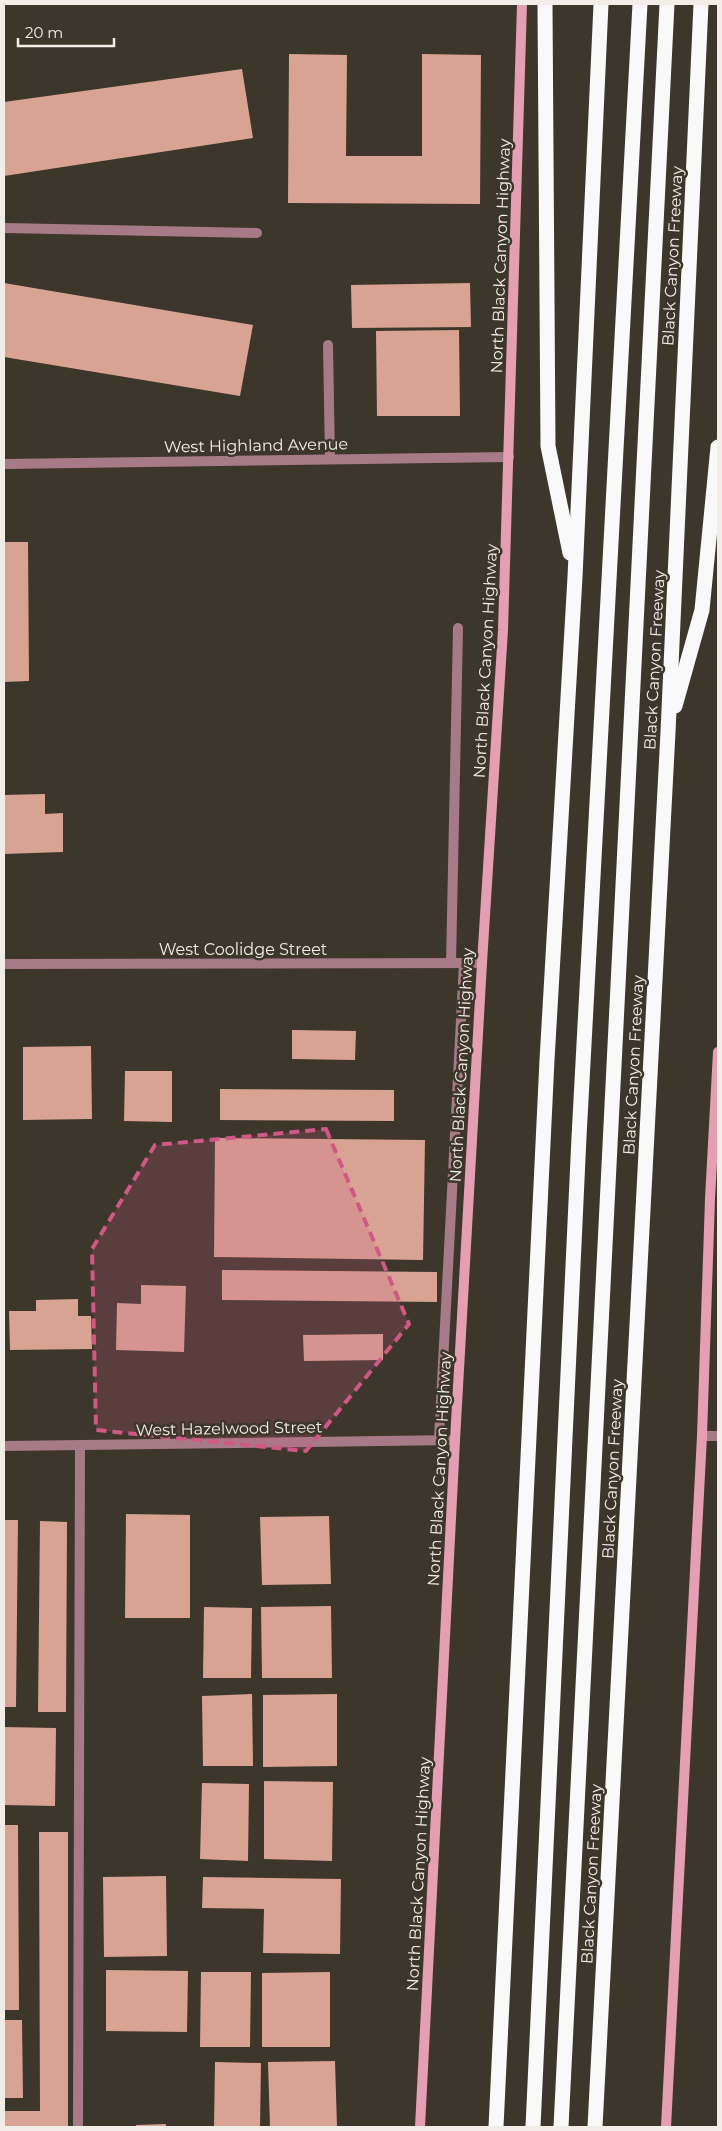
<svg xmlns="http://www.w3.org/2000/svg" width="722" height="2131" font-family="Montserrat,sans-serif">
  <rect width="100%" height="100%" fill="#3d362b"/>
  <!-- building -->
  <g fill="#d8a393">
    <polygon points="289,54 347,55 346,156 422,156 422,54 481,55 480,204 288,203"/>
    <polygon points="242,69 253,138 4,176 4,102"/>
    <polygon points="4,283 253,325 240,396 4,357"/>
    <polygon points="470,283 471,327 352,328 351,285"/>
    <polygon points="459,330 460,416 377,416 376,331"/>
    <polygon points="4,542 28,542 29,681 4,682"/>
    <polygon points="45,794 45,814 63,813 63,852 4,854 4,795"/>
    <polygon points="292,1030 356,1031 355,1060 292,1059"/>
    <polygon points="91,1046 92,1119 23,1120 23,1047"/>
    <polygon points="125,1071 172,1071 172,1122 124,1121"/>
    <polygon points="220,1089 394,1090 394,1121 220,1120"/>
    <polygon points="215,1138 425,1140 423,1260 214,1257"/>
    <polygon points="222,1270 437,1272 437,1302 222,1300"/>
    <polygon points="141,1285 186,1286 184,1352 116,1350 117,1303 141,1304"/>
    <polygon points="78,1299 78,1316 91,1316 92,1349 10,1350 9,1311 36,1311 36,1300"/>
    <polygon points="383,1334 383,1360 304,1361 303,1335"/>
    <polygon points="126,1514 190,1515 190,1618 125,1618"/>
    <polygon points="329,1516 331,1584 262,1585 260,1517"/>
    <polygon points="4,1520 18,1520 16,1707 4,1707"/>
    <polygon points="40,1521 67,1522 66,1712 38,1712"/>
    <polygon points="331,1606 332,1678 262,1678 261,1607"/>
    <polygon points="204,1607 252,1608 251,1678 203,1678"/>
    <polygon points="252,1694 253,1766 203,1766 202,1696"/>
    <polygon points="337,1694 337,1766 263,1767 263,1695"/>
    <polygon points="4,1727 56,1728 55,1806 4,1805"/>
    <polygon points="264,1781 333,1782 332,1861 264,1859"/>
    <polygon points="202,1783 249,1784 248,1861 200,1859"/>
    <polygon points="4,1825 18,1825 19,2010 4,2010"/>
    <polygon points="39,1832 68,1832 68,2126 4,2127 4,2111 40,2111"/>
    <polygon points="166,1876 167,1956 104,1957 103,1877"/>
    <polygon points="203,1877 341,1879 340,1954 263,1953 264,1909 202,1908"/>
    <polygon points="106,1970 188,1971 187,2032 106,2031"/>
    <polygon points="201,1972 251,1972 250,2047 200,2047"/>
    <polygon points="330,1972 330,2047 262,2047 262,1973"/>
    <polygon points="4,2020 22,2020 23,2098 4,2098"/>
    <polygon points="335,2061 337,2127 270,2127 268,2062"/>
    <polygon points="215,2062 261,2063 260,2127 214,2127"/>
    <polygon points="166,2124 166,2127 136,2127 136,2125"/>
  </g>
  <g fill="none" stroke-linecap="round" stroke-linejoin="round">
    <!-- lane -->
    <g stroke="#a67a86" stroke-width="10">
      <polyline points="4,228 257,233"/>
      <polyline points="328,345 330,459"/>
      <polyline points="451,963 458,628"/>
      <polyline points="439,1439 464,963"/>
      <polyline points="78,2127 80,1445"/>
    </g>
    <!-- street -->
    <g stroke="#a67a86" stroke-width="10">
      <polyline points="4,464 509,457"/>
      <polyline points="4,964 482,963"/>
      <polyline points="702,1436 718,1436"/>
      <polyline points="4,1446 455,1440"/>
    </g>
    <!-- secondary -->
    <g stroke="#e59fb2" stroke-width="10">
      <polyline points="420,2127 455,1440 482,963 503,630 522,4"/>
      <polyline points="666,2127 702,1436 710,1199 718,1052"/>
    </g>
    <!-- highway -->
    <g stroke="#f9f9f9" stroke-width="15">
      <polyline points="545,4 548,446 570,553"/>
      <polyline points="675,706 702,610 718,447"/>
      <polyline points="496,2127 547,1060 575,577 601,4"/>
      <polyline points="533,2127 579,1137 640,4"/>
      <polyline points="561,2127 667,4"/>
      <polyline points="595,2127 668,732 701,4"/>
    </g>
  </g>
  <!-- marked area -->
  <path fill="#d05885" fill-opacity="0.2" stroke="#d05885" stroke-width="4" stroke-dasharray="10 6" stroke-linejoin="round" d="M326,1129L409,1324L306,1451L96,1430L92,1249L155,1145Z"/>
  <g text-anchor="middle" stroke-width="5" stroke-linejoin="round" paint-order="stroke">
    <!-- street labels -->
    <g font-size="16" fill="#f2ede7" stroke="#3d362b">
      <text transform="translate(500 256) rotate(-88)" y="6">North Black Canyon Highway</text>
      <text transform="translate(672 256) rotate(-87)" y="6">Black Canyon Freeway</text>
      <text transform="translate(256 445) rotate(-1)" y="6">West Highland Avenue</text>
      <text transform="translate(654 660) rotate(-87)" y="6">Black Canyon Freeway</text>
      <text transform="translate(485 661) rotate(-87)" y="6">North Black Canyon Highway</text>
      <text x="243" y="955">West Coolidge Street</text>
      <text transform="translate(461 1065) rotate(-87)" y="6">North Black Canyon Highway</text>
      <text transform="translate(633 1065) rotate(-87)" y="6">Black Canyon Freeway</text>
      <text transform="translate(229 1428) rotate(-1)" y="6">West Hazelwood Street</text>
      <text transform="translate(439 1469) rotate(-87)" y="6">North Black Canyon Highway</text>
      <text transform="translate(612 1469) rotate(-87)" y="6">Black Canyon Freeway</text>
      <text transform="translate(418 1874) rotate(-87)" y="6">North Black Canyon Highway</text>
      <text transform="translate(591 1874) rotate(-87)" y="6">Black Canyon Freeway</text>
    </g>
  </g>
  <!-- border -->
  <rect width="722" height="2131" fill="none" stroke="#f2ede7" stroke-width="10"/>
  <!-- scale -->
  <path d="M18 38v8h96v-8" fill="none" stroke="#f2ede7" stroke-width="2.5"/>
  <text x="25" y="38" font-size="15" fill="#f2ede7" stroke="#3d362b" stroke-width="4" paint-order="stroke">20 m</text>
</svg>
